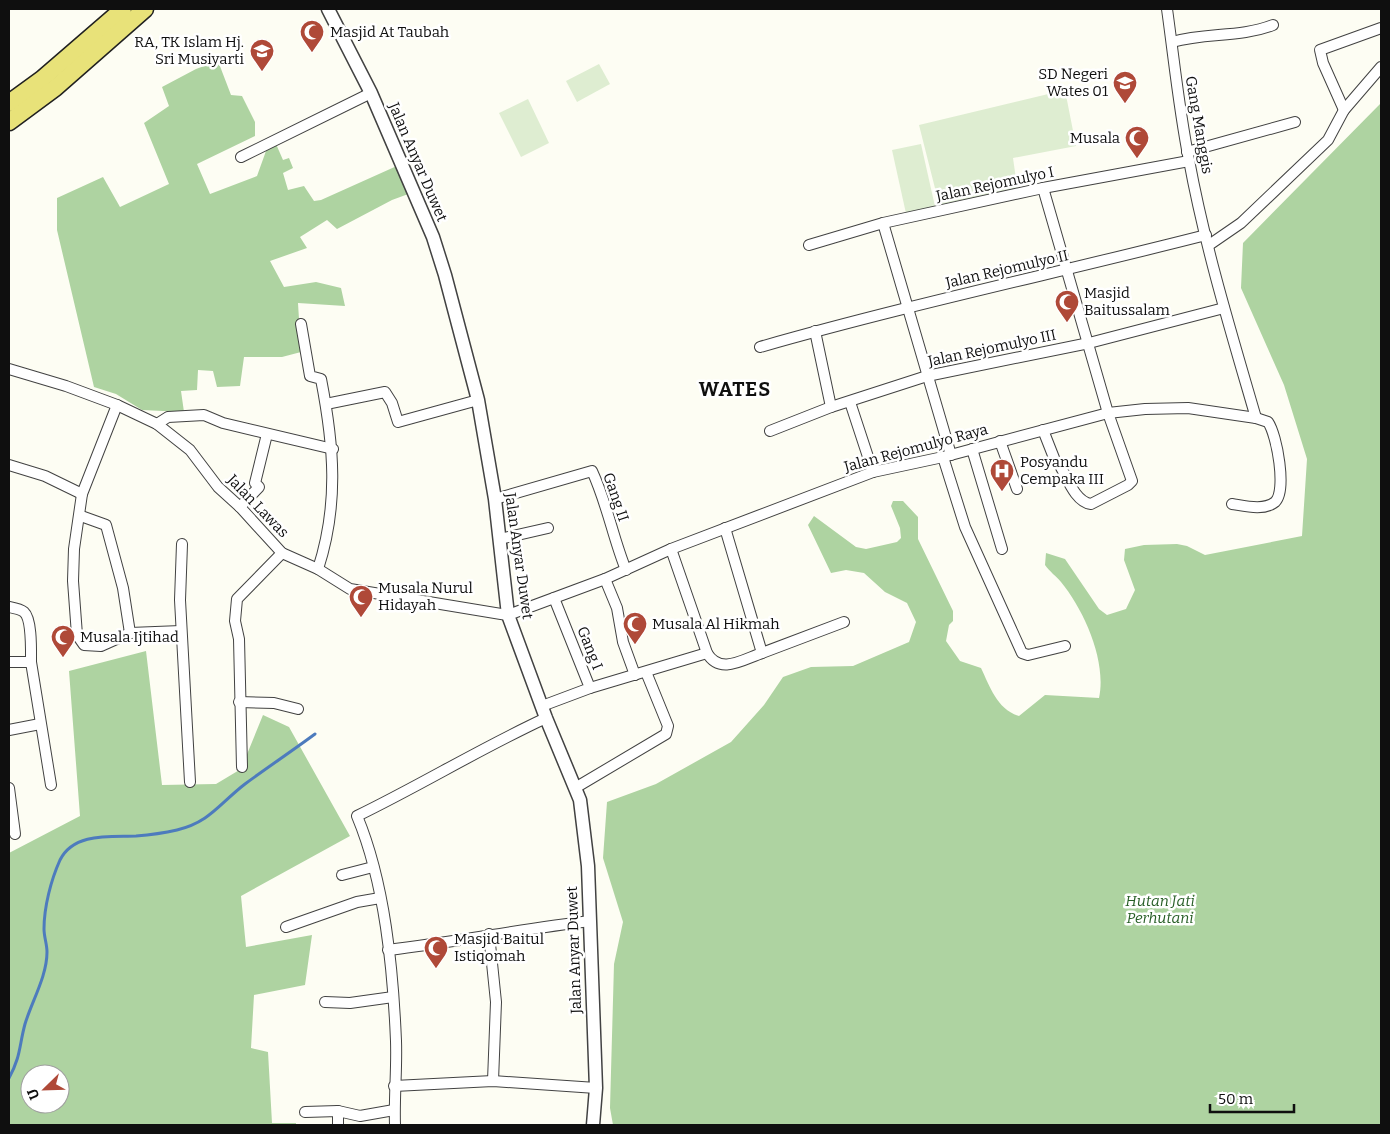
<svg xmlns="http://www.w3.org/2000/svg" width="1390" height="1134" font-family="Bitter,serif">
  <rect width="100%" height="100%" fill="#fdfdf3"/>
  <!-- forest -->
  <g fill="#aed3a1" fill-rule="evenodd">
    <polygon points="218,61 231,95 242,96 255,122 255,136 197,164 210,194 257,176 266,151 276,144 283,160 289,158 293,168 283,173 288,190 304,186 314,201 321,200 399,165 411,193 392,200 337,229 327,220 300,237 307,248 270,261 284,287 316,282 341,288 345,306 298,303 301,352 282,357 244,357 240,386 217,387 213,371 198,370 197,390 181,391 184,412 142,410 116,394 94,387 57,230 57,198 103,177 120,207 169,184 144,123 169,106 162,87 196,69"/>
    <path d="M1381,103V1125H613L610,1108L614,964L623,922L603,858L607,802L656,784L731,742L764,705L783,677L811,667L853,666L909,642L916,622L907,603L885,592L864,573L846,570L831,573L808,525L814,516L856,547L866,549L897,542L901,538L900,528L891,506L893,501H903L918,517V539L953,611V621L949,625L946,641L960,661L981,668C990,687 997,709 1019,716L1045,695L1099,698C1107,661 1084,610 1061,582C1056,576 1050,572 1045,565L1046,553L1065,559L1099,609L1107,615L1126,609L1135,590L1124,560L1125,549L1144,545L1177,544L1187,546L1205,555L1302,536L1307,459L1284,385L1241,288L1243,243Z"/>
    <path d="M146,651L162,785L216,784L241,769L263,715L289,727L350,836L241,896L246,947L312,935L305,985L254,995L251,1048L268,1052L272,1123H296V1125H9V853L80,816L69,671ZM30,1074H60V1104H30Z"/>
  </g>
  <!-- pitch -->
  <g fill="#deedd1">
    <polygon points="599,64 610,84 577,102 566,81"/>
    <polygon points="1065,90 1076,146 1013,158 1018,193 941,212 919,125"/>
    <polygon points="528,99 549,143 521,157 499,113"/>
    <polygon points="921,144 936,211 907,218 892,150"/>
  </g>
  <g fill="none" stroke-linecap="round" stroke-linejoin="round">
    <!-- stream -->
    <path stroke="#4d7bbd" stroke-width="3" d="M9,1078C21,1056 19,1046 25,1024C32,1001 47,976 47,952C47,944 44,937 44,929C44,907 51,880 60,860C74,832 111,837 136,836C149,835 164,833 177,830C210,822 219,804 245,784C268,767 292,751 315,734"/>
    <defs>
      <g id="minor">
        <path d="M1167,9C1174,59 1179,110 1189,160C1205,247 1231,332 1256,418"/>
        <path d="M1172,42C1207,32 1239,38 1273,25"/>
        <polyline points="1344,110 1323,63 1320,50 1381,28"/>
        <polyline points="1187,152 1295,122"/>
        <polyline points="241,157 371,93"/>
        <path d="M1043,188L1108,413L1132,481L1128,485L1091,504C1075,502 1067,477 1059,464L1056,463L1043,430"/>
        <polyline points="883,223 951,455"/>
        <polyline points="809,245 883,223 1043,188 1189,161"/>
        <polyline points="1209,245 1241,223 1328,140 1344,110 1381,67"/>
        <path d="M301,324L310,376L321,379C334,446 339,504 318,569"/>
        <polyline points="815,331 831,407"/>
        <path d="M760,347C907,305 1057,273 1206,235"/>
        <path d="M9,369L66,386L117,405L157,424L190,450L218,487L240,507L282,553L318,569L350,589L501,614L508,615L605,579L671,549L873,472L943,457L1108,413L1145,409L1188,408L1256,418L1268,422C1277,435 1287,491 1275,502C1264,511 1245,506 1232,504"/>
        <polyline points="850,402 873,472"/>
        <polyline points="326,404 385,392 392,403 398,422 478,400"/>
        <polyline points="117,405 82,494 74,549 73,581 77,635 84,645 101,646 130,633 181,631"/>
        <polyline points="157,424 168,417 204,415 223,423 333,449"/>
        <polyline points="770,431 831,407 927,376 1089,343 1224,308"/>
        <polyline points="1000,441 1017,489"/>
        <polyline points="972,449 1002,549"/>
        <polyline points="943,457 965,527 1022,653 1028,655 1065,646"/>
        <polyline points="9,465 45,476 82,494"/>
        <path d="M495,499L592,471C607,503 613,538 626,570"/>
        <polyline points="240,507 259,487 255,483 267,434"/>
        <polyline points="81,516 106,525 123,588 130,633"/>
        <polyline points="500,539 548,528"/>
        <polyline points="182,544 180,600 190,782"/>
        <path d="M671,549L707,653C720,675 742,660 762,653L725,528"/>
        <polyline points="605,579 617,608 623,642 635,675"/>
        <path d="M9,607C14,608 20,609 24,612C32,619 31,651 31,662H9"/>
        <polyline points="762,653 844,622"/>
        <polyline points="31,662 51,785"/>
        <polyline points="590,688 707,653"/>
        <polyline points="239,702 274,703 298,709"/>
        <polyline points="542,706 590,688 554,598"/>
        <polyline points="9,730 40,724"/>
        <polyline points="242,767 239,639 235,621 237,599 282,553"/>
        <polyline points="9,788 15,834"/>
        <polyline points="575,788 666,734 668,726 646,672"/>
        <polyline points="342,875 373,867"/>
        <polyline points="286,927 357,902 380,898"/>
        <polyline points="489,934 496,1002 493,1081"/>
        <path d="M388,950C456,942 522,929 590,921"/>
        <polyline points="325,1002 350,1003 393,997"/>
        <polyline points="394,1086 493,1081 596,1088"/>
        <polyline points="338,1111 338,1125"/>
        <polyline points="305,1112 338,1111 360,1116 394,1110"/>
        <path d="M395,1125C394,1097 397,1069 396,1041C393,969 385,883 357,816C421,785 481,748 546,718"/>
      </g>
      <polyline id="tertiary" points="328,9 371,93 433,237 445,275 478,400 495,499 508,615 546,718 580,800 588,866 596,1088 593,1125"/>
      <g id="primary">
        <polyline points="9,103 42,79 123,9"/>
        <polyline points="9,122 55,88 145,9"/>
      </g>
    </defs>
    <!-- minor casing -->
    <use href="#minor" stroke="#424242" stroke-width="12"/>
    <!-- tertiary casing -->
    <use href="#tertiary" stroke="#424242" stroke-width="15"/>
    <!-- primary casing -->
    <use href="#primary" stroke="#202020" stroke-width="19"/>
    <!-- minor -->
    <use href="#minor" stroke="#fff" stroke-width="10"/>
    <!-- tertiary -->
    <use href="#tertiary" stroke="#fff" stroke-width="12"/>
    <!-- primary -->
    <use href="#primary" stroke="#e8e279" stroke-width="16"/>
  </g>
  <!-- icons -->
  <defs>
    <symbol id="mosque-pin" viewBox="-11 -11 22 30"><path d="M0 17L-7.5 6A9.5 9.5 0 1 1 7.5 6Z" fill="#af4938" stroke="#fff"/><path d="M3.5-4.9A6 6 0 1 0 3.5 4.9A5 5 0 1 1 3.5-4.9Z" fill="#fff"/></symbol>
    <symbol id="school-pin" viewBox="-11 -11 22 30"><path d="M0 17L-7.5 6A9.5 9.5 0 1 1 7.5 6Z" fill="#af4938" stroke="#fff"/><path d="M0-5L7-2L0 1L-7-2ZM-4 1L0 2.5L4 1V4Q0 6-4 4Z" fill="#fff"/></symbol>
    <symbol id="hospital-pin" viewBox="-11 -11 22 30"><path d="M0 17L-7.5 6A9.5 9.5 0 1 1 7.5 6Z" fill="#af4938" stroke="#fff"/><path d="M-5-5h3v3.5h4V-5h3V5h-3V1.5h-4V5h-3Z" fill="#fff"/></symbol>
  </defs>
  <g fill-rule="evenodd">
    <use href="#mosque-pin" x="298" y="18" width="28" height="38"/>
    <use href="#school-pin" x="248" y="37" width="28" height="38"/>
    <use href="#school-pin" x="1111" y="69" width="28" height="38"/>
    <use href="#mosque-pin" x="1123" y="124" width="28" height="38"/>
    <use href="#mosque-pin" x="1053" y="288" width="28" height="38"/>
    <use href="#hospital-pin" x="988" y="457" width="28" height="38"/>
    <use href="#mosque-pin" x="347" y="583" width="28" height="38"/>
    <use href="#mosque-pin" x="621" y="610" width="28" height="38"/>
    <use href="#mosque-pin" x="49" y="623" width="28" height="38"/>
    <use href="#mosque-pin" x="422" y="934" width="28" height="38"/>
  </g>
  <g text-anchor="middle" stroke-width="5" stroke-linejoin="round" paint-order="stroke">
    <!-- poi labels -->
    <g font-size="15" fill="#0f0f0f" stroke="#fff" text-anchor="start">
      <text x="330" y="37">Masjid At Taubah</text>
      <text x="244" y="47" text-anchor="end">RA, TK Islam Hj.<tspan x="244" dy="17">Sri Musiyarti</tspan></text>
      <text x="1108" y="79" text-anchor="end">SD Negeri<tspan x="1108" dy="17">Wates 01</tspan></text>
      <text x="1120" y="143" text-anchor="end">Musala</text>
      <text x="1084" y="298">Masjid<tspan x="1084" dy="17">Baitussalam</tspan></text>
      <text x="1020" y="467">Posyandu<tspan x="1020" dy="17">Cempaka III</tspan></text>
      <text x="378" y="593">Musala Nurul<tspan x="378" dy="17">Hidayah</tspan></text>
      <text x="652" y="629">Musala Al Hikmah</text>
      <text x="80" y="642">Musala Ijtihad</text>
      <text x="454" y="944">Masjid Baitul<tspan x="454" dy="17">Istiqomah</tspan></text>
    </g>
    <!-- street labels -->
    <g font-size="15" fill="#0f0f0f" stroke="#fff">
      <text transform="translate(1199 125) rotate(80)" y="5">Gang Manggis</text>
      <text transform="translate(418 162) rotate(67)" y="5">Jalan Anyar Duwet</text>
      <text transform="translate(995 184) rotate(-12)" y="5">Jalan Rejomulyo I</text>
      <text transform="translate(1007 269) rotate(-13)" y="5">Jalan Rejomulyo II</text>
      <text transform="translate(992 348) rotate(-12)" y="5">Jalan Rejomulyo III</text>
      <text transform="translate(916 448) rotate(-15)" y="5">Jalan Rejomulyo Raya</text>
      <text transform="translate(616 497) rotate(71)" y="5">Gang II</text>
      <text transform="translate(258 506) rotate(46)" y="5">Jalan Lawas</text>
      <text transform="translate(519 556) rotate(82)" y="5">Jalan Anyar Duwet</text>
      <text transform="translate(590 648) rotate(68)" y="5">Gang I</text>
      <text transform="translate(574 950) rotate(-92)" y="5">Jalan Anyar Duwet</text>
    </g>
    <!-- park labels -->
    <g font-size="15" font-style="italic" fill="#285f27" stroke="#fff">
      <text x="1160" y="906">Hutan Jati<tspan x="1160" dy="17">Perhutani</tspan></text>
    </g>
    <!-- district labels -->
    <g font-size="20" font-weight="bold" letter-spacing="1" fill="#0f0f0f" stroke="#fff">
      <text x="735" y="396">WATES</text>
    </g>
  </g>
  <!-- border -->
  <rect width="1390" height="1134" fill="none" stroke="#0f0f0f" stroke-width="20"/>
  <!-- north arrow -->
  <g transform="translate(45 1089) rotate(247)"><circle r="24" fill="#ffffff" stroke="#9f9f9f"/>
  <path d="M0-4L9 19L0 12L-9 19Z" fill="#af4938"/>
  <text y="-8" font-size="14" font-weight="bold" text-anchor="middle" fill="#0f0f0f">U</text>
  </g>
  <!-- scale -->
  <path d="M1210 1104v8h84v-8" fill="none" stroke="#0f0f0f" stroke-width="2.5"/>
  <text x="1218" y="1104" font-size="15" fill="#0f0f0f" stroke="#ffffff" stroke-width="4" paint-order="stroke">50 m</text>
</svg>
